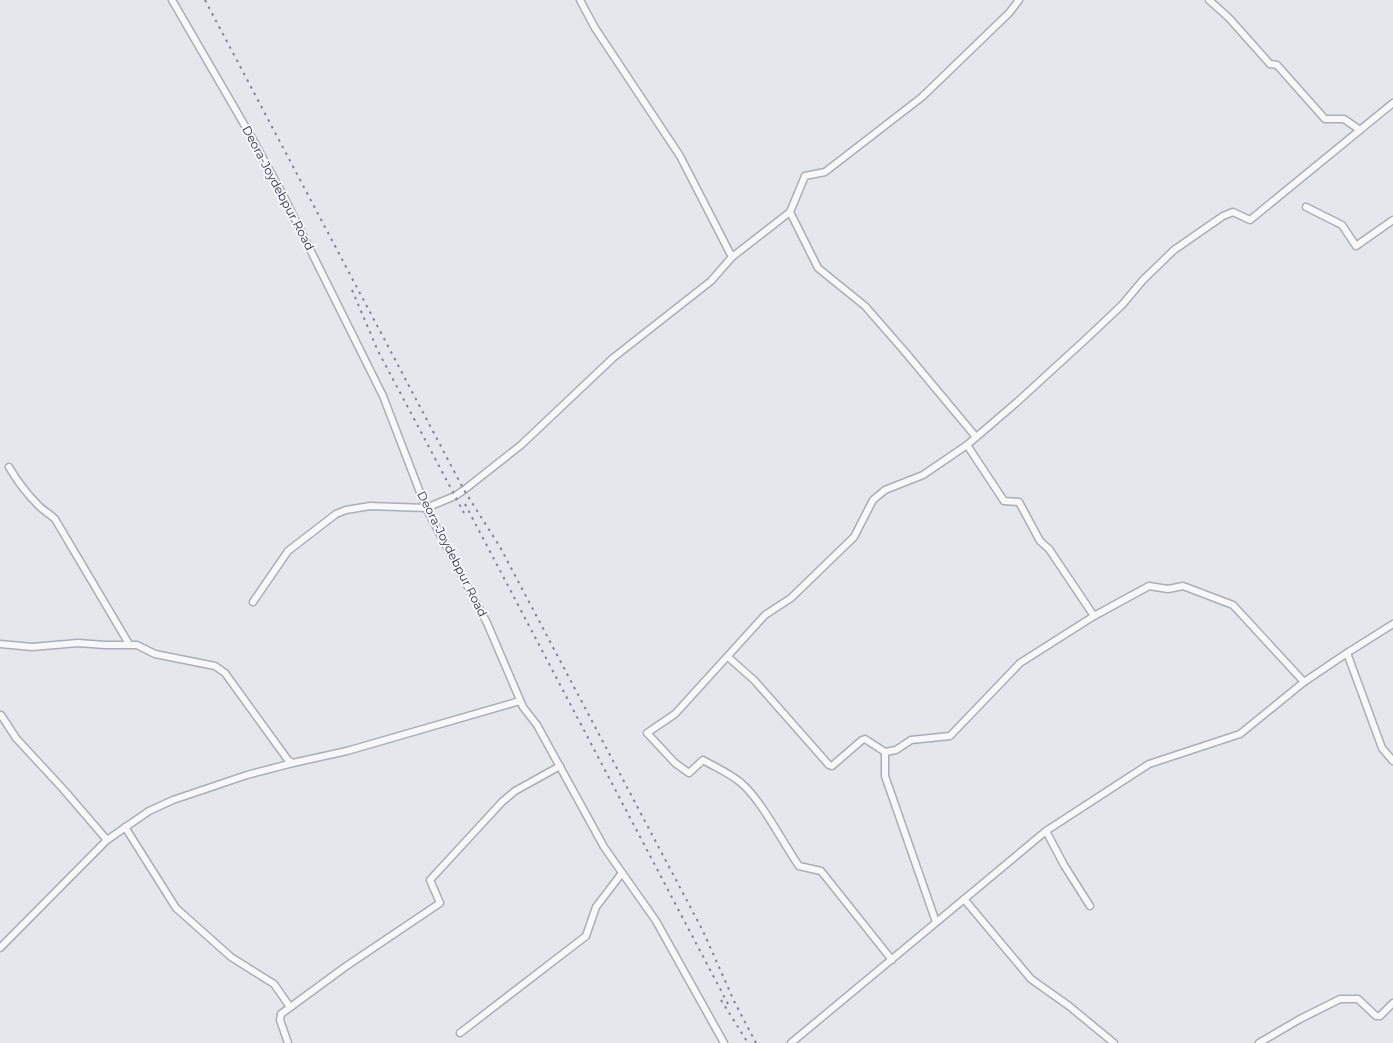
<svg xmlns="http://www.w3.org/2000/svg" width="1393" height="1043" font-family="Montserrat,sans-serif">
  <rect width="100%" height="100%" fill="#e4e7ec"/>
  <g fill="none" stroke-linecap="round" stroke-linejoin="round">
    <defs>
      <g id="minor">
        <polyline points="172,0 252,138 285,199 383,396 426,508 487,623 523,707 537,725 604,847 656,921 724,1043"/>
        <polyline points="580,0 595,28 680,156 732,257"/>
        <polyline points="1209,0 1229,18 1270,64 1277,65 1325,119 1344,119 1360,130"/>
        <polyline points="1306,207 1342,225 1356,246 1393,220"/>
        <polyline points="790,212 818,268 865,306 906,353 976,437"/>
        <polyline points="967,445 1004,501 1019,502 1040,541 1049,549 1094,616"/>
        <path d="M9,467C17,481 28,495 39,506C44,511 50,514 55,519L129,644"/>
        <polyline points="253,602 288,551 336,514 346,510 370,506 426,508 455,496 464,490 521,445 613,358 711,281 732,257 790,212 805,176 825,172 922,97 1009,13 1019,0"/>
        <polyline points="0,644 32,647 78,643 105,645 137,645 155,654 215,666 225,673 288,760 293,763"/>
        <polyline points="1347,653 1382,748 1393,761"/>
        <polyline points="728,657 754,680 829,765 832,766 862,740 865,739 885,752 896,750 911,740 950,736 1020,663 1094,616 1149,586 1168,589 1183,586 1233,605 1304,682"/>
        <polyline points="1,715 16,738 64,790 107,840"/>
        <polyline points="647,733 675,714 765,615 791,598 854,537 873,500 885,490 923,475 967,445 1016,403 1086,339 1122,305 1143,280 1174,250 1223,216 1233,212 1250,220 1393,103"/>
        <path d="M648,734L675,763L689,773L703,760C715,767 729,773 740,782C760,798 782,841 797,863L799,866L821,871L892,960"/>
        <polyline points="885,752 885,776 936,922"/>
        <polyline points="125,827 176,908 231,957 274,984 290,1007"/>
        <polyline points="1046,831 1064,865 1090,906"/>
        <polyline points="964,899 1031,979 1069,1006 1114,1043"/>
        <polyline points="0,948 107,840 149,811 173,800 247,775 293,763 347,751 520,701"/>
        <polyline points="460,1033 586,936 596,907 622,873"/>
        <polyline points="288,1043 280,1020 281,1014 345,967 440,903 430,880 502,802 515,791 560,766"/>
        <polyline points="791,1043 1046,831 1149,764 1240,734 1304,682 1347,653 1393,624"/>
        <polyline points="1259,1043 1300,1019 1340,999 1358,999 1376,1016 1380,1016 1393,1003"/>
      </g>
    </defs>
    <!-- minor casing -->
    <use href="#minor" stroke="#a9aeb7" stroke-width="9"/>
    <!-- minor -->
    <use href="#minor" stroke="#f7f8fa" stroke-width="6"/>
    <!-- rail -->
    <g stroke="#7d8696" stroke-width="2" stroke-dasharray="2.5 5" stroke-linecap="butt">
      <polyline points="205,0 464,490 500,547 703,931 734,1001 756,1043"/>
      <polyline points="352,290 378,351 464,513"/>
      <polyline points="465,504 728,1004"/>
      <polyline points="721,1000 748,1043"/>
    </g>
  </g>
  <g text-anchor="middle" stroke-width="4" stroke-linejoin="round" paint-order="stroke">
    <!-- street labels -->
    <g font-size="12" fill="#2b3445" stroke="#f4f6f9">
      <text transform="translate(278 188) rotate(62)" y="4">Deora-Joydebpur Road</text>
      <text transform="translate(452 554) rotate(63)" y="4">Deora-Joydebpur Road</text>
    </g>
  </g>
</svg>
